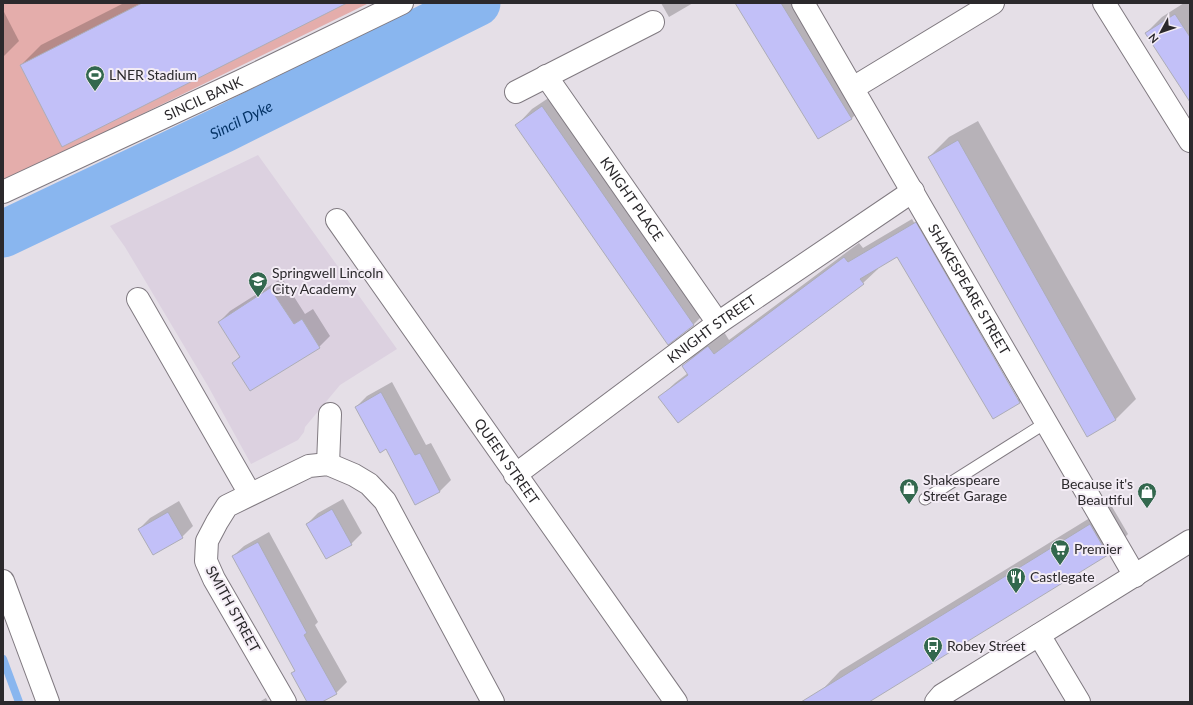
<svg xmlns="http://www.w3.org/2000/svg" width="1193" height="705" font-family="Lato,sans-serif">
  <rect width="100%" height="100%" fill="#e5dfe7"/>
  <!-- built -->
  <polygon fill="#dcd1e0" points="258,155 397,349 340,385 305,427 304,432 298,440 251,464 208,386 125,247 110,226"/>
  <!-- green -->
  <polygon fill="#e4adab" points="3,3 369,3 3,182"/>
  <!-- shadow -->
  <g fill="#0003">
    <polygon points="124,3 345,3 21,65 41,45"/>
    <polygon points="661,3 693,3 669,17"/>
    <polygon points="736,3 806,3 867,103 851,119"/>
    <polygon points="1184,3 1190,3 1190,100 1146,33 1162,17"/>
    <polygon points="3,10 19,41 3,57"/>
    <polygon points="559,91 709,309 693,325 517,125 532,109"/>
    <polygon points="978,121 1136,399 1116,419 1087,435 929,157 949,137"/>
    <polygon points="931,208 1035,387 1020,402 994,418 898,256 877,267 878,269 863,283 660,397 675,383 688,373 683,366 698,351 724,332 729,340 859,243 863,248 912,219 1017,399 1019,399 914,218"/>
    <polygon points="282,278 305,314 313,309 330,336 319,347 233,363 240,356 219,322 230,311"/>
    <polygon points="392,382 426,445 431,443 451,480 440,491 416,503 386,448 356,407 367,396"/>
    <polygon points="343,499 362,533 351,544 307,524 318,513"/>
    <polygon points="179,501 193,526 182,537 139,529 150,518"/>
    <polygon points="1111,505 1128,534 1108,554 867,702 827,702 821,691 840,671"/>
    <polygon points="269,532 318,622 315,625 347,682 336,693 320,702 309,702 293,673 295,670 233,556 244,546"/>
    <polygon points="266,698 268,702 259,702"/>
  </g>
  <g fill="none" stroke-linecap="round" stroke-linejoin="round">
    <!-- stream -->
    <polyline stroke="#89b6ef" stroke-width="8" points="3,659 19,702"/>
    <!-- river -->
    <path stroke="#89b6ef" stroke-width="47" id="s1" d="M3,234L224,129L477,3"/>
  </g>
  <!-- building -->
  <g fill="#c2c0f8" stroke="#adadb7">
    <polygon points="142,3 347,3 62,147 20,65"/>
    <polygon points="735,3 781,3 852,119 818,139"/>
    <polygon points="1175,14 1190,37 1190,102 1145,33"/>
    <polygon points="542,106 694,325 668,345 515,125"/>
    <polygon points="958,140 1116,420 1087,437 928,157"/>
    <polygon points="916,222 1020,403 993,419 897,257 860,279 864,284 678,423 658,397 688,375 682,366 708,346 714,354 844,257 848,262"/>
    <polygon points="270,288 294,324 302,319 320,348 250,391 232,363 240,357 218,322"/>
    <polygon points="381,392 415,455 420,453 440,492 415,505 386,449 380,453 355,407"/>
    <polygon points="332,509 352,545 326,559 306,524"/>
    <polygon points="168,512 183,538 153,555 138,529"/>
    <polygon points="1090,524 1108,555 869,702 801,702"/>
    <polygon points="258,542 307,633 304,635 337,694 322,702 307,702 291,673 295,671 232,556"/>
  </g>
  <g fill="none" stroke-linecap="round" stroke-linejoin="round">
    <defs>
      <polyline id="service" points="925,499 1047,422"/>
      <g id="minor">
        <path id="s2" d="M803,3L1135,576"/>
        <polyline points="1104,3 1190,141"/>
        <path id="s3" d="M546,76L718,323"/>
        <polyline points="853,88 993,3"/>
        <polyline points="516,92 653,22"/>
        <path id="s4" d="M3,192L241,81L402,3"/>
        <path id="s5" d="M337,220L676,702"/>
        <polyline points="138,299 250,494"/>
        <polyline points="328,464 330,414"/>
        <path id="s6" d="M515,475L718,323L913,191"/>
        <polyline points="3,581 48,702"/>
        <polyline points="1039,635 1079,702"/>
        <polyline points="285,702 214,579 206,561 207,541 217,522 227,506 309,466 328,464 354,475 369,484 385,501 493,702"/>
      </g>
      <polyline id="tertiary" points="936,702 942,695 1190,541"/>
    </defs>
    <!-- service casing -->
    <use href="#service" stroke="#807a81" stroke-width="13"/>
    <!-- minor casing -->
    <use href="#minor" stroke="#807a81" stroke-width="24"/>
    <!-- tertiary casing -->
    <use href="#tertiary" stroke="#807a81" stroke-width="24"/>
    <!-- service -->
    <use href="#service" stroke="#fff" stroke-width="11"/>
    <!-- minor -->
    <use href="#minor" stroke="#fff" stroke-width="22"/>
    <!-- tertiary -->
    <use href="#tertiary" stroke="#fff" stroke-width="22"/>
  </g>
  <!-- icons -->
  <defs>
    <symbol id="stadium-pin" viewBox="-11 -11 22 30"><path d="M0 17L-7.5 6A9.5 9.5 0 1 1 7.5 6Z" fill="#33684e" stroke="#f3ecf5"/><path d="M0-5a6.5 5 0 1 0 0 10a6.5 5 0 1 0 0-10ZM-3.5-1.8h7v3.6h-7Z" fill="#fff"/></symbol>
    <symbol id="school-pin" viewBox="-11 -11 22 30"><path d="M0 17L-7.5 6A9.5 9.5 0 1 1 7.5 6Z" fill="#33684e" stroke="#f3ecf5"/><path d="M0-5L7-2L0 1L-7-2ZM-4 1L0 2.5L4 1V4Q0 6-4 4Z" fill="#fff"/></symbol>
    <symbol id="shop-pin" viewBox="-11 -11 22 30"><path d="M0 17L-7.5 6A9.5 9.5 0 1 1 7.5 6Z" fill="#33684e" stroke="#f3ecf5"/><path d="M-5-2.5h2.3a2.7 3.5 0 0 1 5.4 0H5L5.5 6h-11ZM-1.5-2.5h3a1.5 2.3 0 0 0-3 0Z" fill="#fff"/></symbol>
    <symbol id="supermarket-pin" viewBox="-11 -11 22 30"><path d="M0 17L-7.5 6A9.5 9.5 0 1 1 7.5 6Z" fill="#33684e" stroke="#f3ecf5"/><path d="M-6-5.5h2.5l.6 2H6L4.5 2H-2.5L-4.4-4H-6ZM-1.5 3.2a1.3 1.3 0 1 0 .1 0ZM3 3.2a1.3 1.3 0 1 0 .1 0Z" fill="#fff"/></symbol>
    <symbol id="restaurant-pin" viewBox="-11 -11 22 30"><path d="M0 17L-7.5 6A9.5 9.5 0 1 1 7.5 6Z" fill="#33684e" stroke="#f3ecf5"/><path d="M-5-6h1v4h1v-4h1v4h1v-4h1v5L-1.5 .5V6h-2V.5L-5-1ZM5-6V6H3V1.5H1.5Q1.5-4 5-6Z" fill="#fff"/></symbol>
    <symbol id="bus-pin" viewBox="-11 -11 22 30"><path d="M0 17L-7.5 6A9.5 9.5 0 1 1 7.5 6Z" fill="#33684e" stroke="#f3ecf5"/><path d="M-5-6H5V4H4V6H2V4H-2V6H-4V4H-5ZM-3.5-4V0h7V-4ZM-3.5 1.2v1.5H-2V1.2ZM2 1.2v1.5H3.5V1.2Z" fill="#fff"/></symbol>
  </defs>
  <g fill-rule="evenodd">
    <use href="#stadium-pin" x="84" y="64" width="22" height="30"/>
    <use href="#school-pin" x="247" y="270" width="22" height="30"/>
    <use href="#shop-pin" x="898" y="477" width="22" height="30"/>
    <use href="#shop-pin" x="1136" y="481" width="22" height="30"/>
    <use href="#supermarket-pin" x="1049" y="538" width="22" height="30"/>
    <use href="#restaurant-pin" x="1005" y="566" width="22" height="30"/>
    <use href="#bus-pin" x="922" y="635" width="22" height="30"/>
  </g>
  <g text-anchor="middle" stroke-width="4" stroke-linejoin="round" paint-order="stroke">
    <!-- poi labels -->
    <g font-size="14" fill="#2b292c" stroke="#f3ecf5" text-anchor="start">
      <text x="109" y="80">LNER Stadium</text>
      <text x="272" y="278">Springwell Lincoln<tspan x="272" dy="16">City Academy</tspan></text>
      <text x="923" y="485">Shakespeare<tspan x="923" dy="16">Street Garage</tspan></text>
      <text x="1133" y="489" text-anchor="end">Because it's<tspan x="1133" dy="16">Beautiful</tspan></text>
      <text x="1074" y="554">Premier</text>
      <text x="1030" y="582">Castlegate</text>
      <text x="947" y="651">Robey Street</text>
    </g>
    <!-- street labels -->
    <g font-size="14" fill="#2b292c" stroke="#f3ecf5">
      <text dy="5" stroke="none"><textPath href="#s4" startOffset="221">SINCIL BANK</textPath></text>
      <text dy="5" stroke="none"><textPath href="#s3" startOffset="150">KNIGHT PLACE</textPath></text>
      <text dy="5" stroke="none"><textPath href="#s2" startOffset="331">SHAKESPEARE STREET</textPath></text>
      <text dy="5" stroke="none"><textPath href="#s6" startOffset="245">KNIGHT STREET</textPath></text>
      <text dy="5" stroke="none"><textPath href="#s5" startOffset="295">QUEEN STREET</textPath></text>
      <text transform="translate(233 609) rotate(61)" y="5">SMITH STREET</text>
    </g>
    <!-- water labels -->
    <g font-size="15" font-style="italic" fill="#033265" stroke="#f3ecf5">
      <text dy="5" stroke="none"><textPath href="#s1" startOffset="264">Sincil Dyke</textPath></text>
    </g>
  </g>
  <!-- border -->
  <rect width="1193" height="705" fill="none" stroke="#2b292c" stroke-width="8"/>
  <!-- north arrow -->
  <g transform="translate(1161 32) rotate(230)" stroke="#f3ecf5" stroke-width="3" paint-order="stroke">
  <path d="M0-3L7 15L0 10L-7 15Z" fill="#2b292c"/>
  <text y="-6" font-size="11" font-weight="bold" text-anchor="middle" fill="#2b292c">N</text>
  </g>
</svg>
